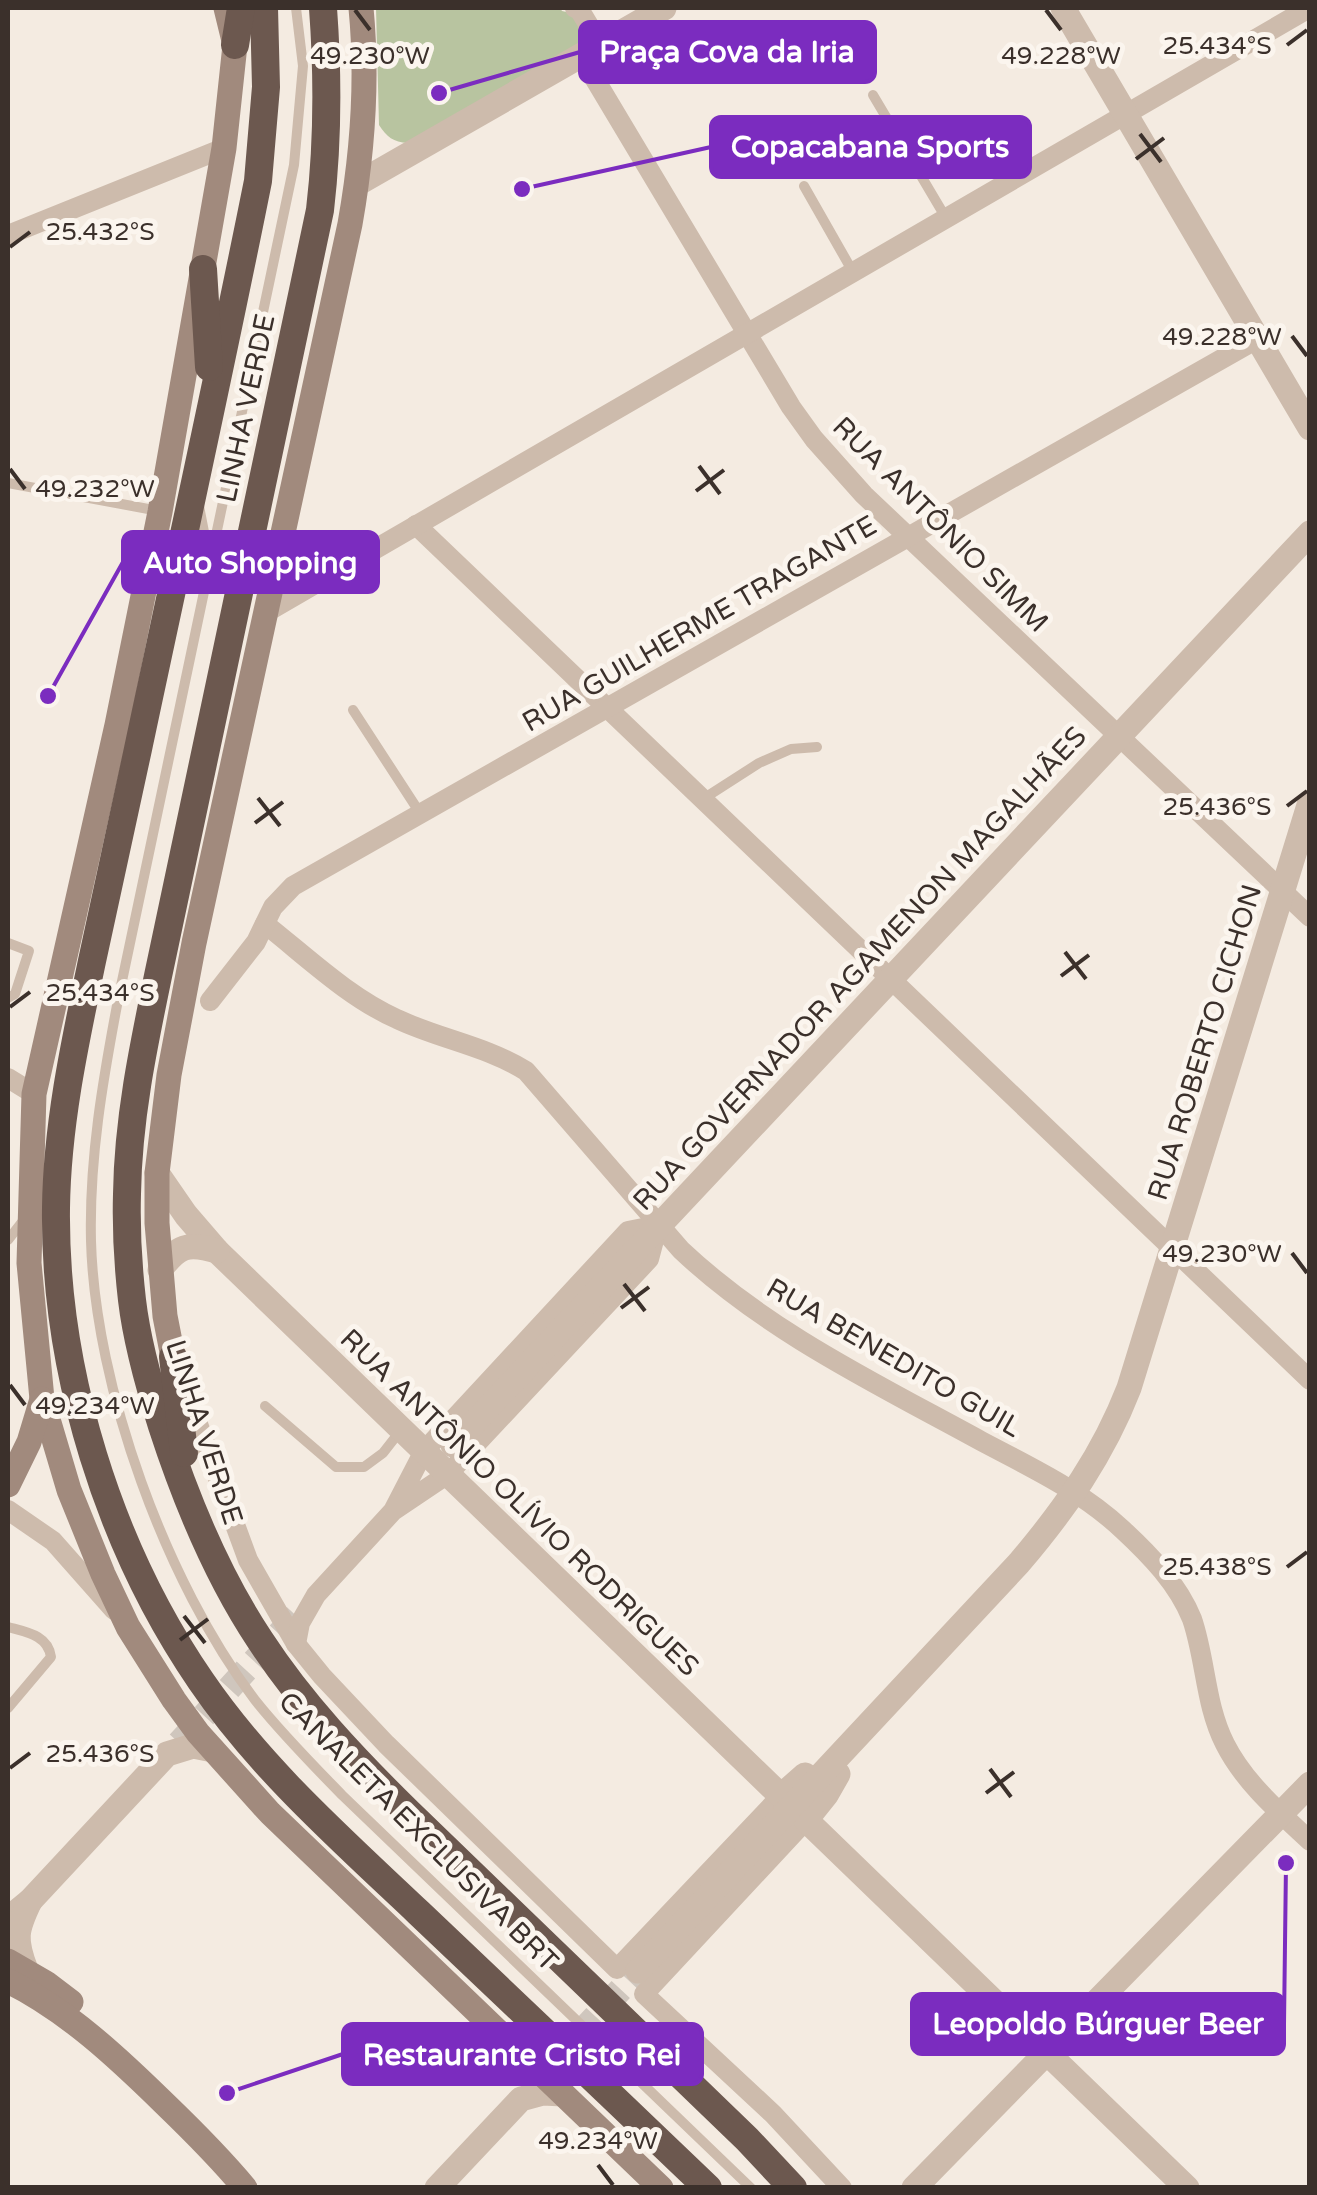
<svg xmlns="http://www.w3.org/2000/svg" width="1317" height="2195" font-family="'Varela Round',sans-serif">
  <rect width="100%" height="100%" fill="#f4ebe1"/>
  <!-- green -->
  <path fill="#b8c4a0" d="M376,8H560L562,11L575,14L586,34V41L408,143C393,142 387,137 379,125Z"/>
  <g fill="none" stroke-linecap="round" stroke-linejoin="round">
    <!-- tertiary-tunnel -->
    <g stroke="#cfc6bd" stroke-width="25" stroke-dasharray="25 12" stroke-linecap="butt">
      <polyline points="179,1743 301,1610"/>
      <polyline points="528,2089 638,1971"/>
    </g>
    <!-- service -->
    <g stroke="#cdbbac" stroke-width="10">
      <path d="M296,8L303,66L294,165L118,1000C103,1079 89,1159 91,1241C95,1387 166,1583 255,1700C282,1734 312,1764 342,1795L751,2188"/>
      <polyline points="873,95 946,218"/>
      <polyline points="804,186 853,272"/>
      <polyline points="8,483 159,511"/>
      <polyline points="199,506 210,563"/>
      <polyline points="353,710 420,813"/>
      <polyline points="703,799 759,763 791,749 817,747"/>
      <polyline points="8,943 29,951 15,994 8,998"/>
      <polyline points="8,1240 26,1217"/>
      <polyline points="265,1406 336,1467 364,1467 383,1453 401,1430"/>
      <path d="M8,1627C26,1632 48,1635 51,1657L8,1708"/>
    </g>
    <!-- minor -->
    <g stroke="#cdbbac" stroke-width="20">
      <polyline points="575,8 579,9 600,44"/>
      <polyline points="581,56 791,407 814,439 864,495 1310,917"/>
      <polyline points="8,235 224,148"/>
      <polyline points="416,525 1310,1380"/>
      <polyline points="265,613 1309,8"/>
      <path d="M265,924C307,957 348,997 397,1019C439,1039 486,1046 526,1071L681,1250C768,1332 877,1384 981,1441C1030,1467 1082,1491 1123,1530C1150,1555 1178,1584 1192,1619C1206,1660 1205,1705 1225,1744C1244,1782 1279,1812 1310,1841"/>
      <polyline points="210,1001 256,942 273,907 293,886 1257,339"/>
      <polyline points="8,1078 34,1094"/>
      <polyline points="184,1386 248,1560 296,1644 322,1676 386,1744 617,1969 781,1796"/>
      <polyline points="8,1510 53,1541 114,1610"/>
      <polyline points="296,1644 300,1623 316,1595 393,1511 448,1474 649,1259 658,1225 628,1231 424,1451 393,1511"/>
      <polyline points="806,1820 644,1994 773,2114 842,2188"/>
    </g>
    <!-- tertiary -->
    <g stroke="#cdbbac" stroke-width="25">
      <polyline points="1063,8 1310,428"/>
      <polyline points="357,184 664,8"/>
      <polyline points="157,1173 186,1215 217,1251 781,1796 805,1775"/>
      <path d="M160,1270C178,1246 187,1242 217,1251"/>
      <polyline points="453,1445 1310,533"/>
      <polyline points="838,1774 826,1795 806,1820 1187,2188"/>
      <polyline points="8,1919 30,1901 167,1754 193,1746 213,1750"/>
      <path d="M26,1970C14,1939 16,1930 30,1901"/>
      <path d="M638,1971L1019,1563C1065,1509 1103,1455 1129,1388L1310,802"/>
      <polyline points="437,2188 521,2099 543,2093 563,2094"/>
      <polyline points="914,2188 1310,1784"/>
    </g>
    <!-- secondary -->
    <g stroke="#a18a7d" stroke-width="25">
      <polyline points="226,8 235,45 224,148 160,512 117,725 34,1094 29,1263 42,1399 69,1490 103,1574 128,1627 174,1700 198,1733 270,1813 661,2188"/>
      <path d="M173,1357L165,1316L157,1223V1173L169,1075L194,943L350,224C363,151 368,81 361,8"/>
      <polyline points="8,1485 29,1442 42,1399"/>
      <polyline points="8,1961 46,1983 71,2002"/>
      <path d="M8,1981C67,2010 118,2058 165,2104C193,2131 220,2158 245,2188"/>
    </g>
    <!-- trunk -->
    <g stroke="#6c584f" stroke-width="28">
      <path d="M264,8L266,87L258,181C220,371 178,560 138,749C123,820 107,890 92,961C75,1042 57,1125 56,1208C54,1371 109,1547 201,1681C261,1769 342,1840 419,1913C515,2004 612,2096 708,2188"/>
      <path d="M323,8C328,76 328,142 320,210L158,976C143,1048 128,1120 127,1194C126,1229 128,1265 132,1300C137,1343 149,1385 162,1426C186,1500 216,1574 260,1640C301,1703 354,1759 408,1812L747,2139L793,2188"/>
      <polyline points="235,45 241,8"/>
      <polyline points="203,269 209,367"/>
      <polyline points="173,1357 184,1453"/>
    </g>
  </g>
  <!-- ticks -->
  <path fill="none" stroke="#3b302b" stroke-width="4" d="M355,10L370,30M1046,10L1061,30M1287,45L1307,30M1140,134L1161,162M1136,159L1164,138M10,247L30,232M1292,336L1307,356M699,466L720,494M10,469L25,489M696,491L724,470M258,798L280,826M1287,806L1307,791M255,823L283,802M1065,952L1086,979M1061,976L1089,955M10,1007L30,992M1292,1253L1307,1273M624,1284L645,1311M621,1308L649,1287M10,1385L25,1405M1287,1567L1307,1552M184,1616L205,1643M180,1640L208,1619M10,1768L30,1753M990,1769L1011,1797M986,1793L1014,1772M598,2165L613,2185"/>
  <g text-anchor="middle" stroke-width="10" stroke-linejoin="round" paint-order="stroke">
    <!-- street labels -->
    <g font-size="28" fill="#3b302b" stroke="#fbf5ee">
      <text transform="translate(245 408) rotate(-78)" y="10">LINHA VERDE</text>
      <text transform="translate(941 524) rotate(45)" y="10">RUA ANTÔNIO SIMM</text>
      <text transform="translate(699 623) rotate(-30)" y="10">RUA GUILHERME TRAGANTE</text>
      <text transform="translate(859 968) rotate(-47)" y="10">RUA GOVERNADOR AGAMENON MAGALHÃES</text>
      <text transform="translate(1204 1042) rotate(-73)" y="10">RUA ROBERTO CICHON</text>
      <text transform="translate(894 1357) rotate(30)" y="10">RUA BENEDITO GUIL</text>
      <text transform="translate(205 1432) rotate(72)" y="10">LINHA VERDE</text>
      <text transform="translate(520 1502) rotate(44)" y="10">RUA ANTÔNIO OLÍVIO RODRIGUES</text>
      <text transform="translate(419 1831) rotate(45)" y="10">CANALETA EXCLUSIVA BRT</text>
    </g>
  </g>
  <g font-size="25" text-anchor="middle" fill="#3b302b" stroke="#fbf5ee" stroke-width="10" stroke-linejoin="round" paint-order="stroke">
    <text x="1217" y="54">25.434°S</text>
    <text x="370" y="64">49.230°W</text>
    <text x="1061" y="64">49.228°W</text>
    <text x="100" y="240">25.432°S</text>
    <text x="1222" y="345">49.228°W</text>
    <text x="95" y="497">49.232°W</text>
    <text x="1217" y="815">25.436°S</text>
    <text x="100" y="1001">25.434°S</text>
    <text x="1222" y="1262">49.230°W</text>
    <text x="95" y="1414">49.234°W</text>
    <text x="1217" y="1575">25.438°S</text>
    <text x="100" y="1762">25.436°S</text>
    <text x="598" y="2149">49.234°W</text>
  </g>
  <!-- callouts -->
  <path fill="none" stroke="#7b2cbf" stroke-width="4" d="M439 93L580 52M522 189L711 147M48 696L123 562M1286 1863L1284 2024M227 2093L343 2054"/>
  <g fill="#7b2cbf" stroke="#fbf5ee" stroke-width="4">
    <circle cx="439" cy="93" r="10"/>
    <circle cx="522" cy="189" r="10"/>
    <circle cx="48" cy="696" r="10"/>
    <circle cx="1286" cy="1863" r="10"/>
    <circle cx="227" cy="2093" r="10"/>
  </g>
  <g fill="#7b2cbf" stroke="#7b2cbf" stroke-width="4">
    <rect x="580" y="22" width="295" height="60" rx="10"/>
    <rect x="711" y="117" width="319" height="60" rx="10"/>
    <rect x="123" y="532" width="255" height="60" rx="10"/>
    <rect x="912" y="1994" width="372" height="60" rx="10"/>
    <rect x="343" y="2024" width="359" height="60" rx="10"/>
  </g>
  <g font-size="30" text-anchor="middle" font-weight="bold" fill="#fff">
    <text x="727" y="62">Praça Cova da Iria</text>
    <text x="870" y="157">Copacabana Sports</text>
    <text x="250" y="573">Auto Shopping</text>
    <text x="1098" y="2034">Leopoldo Búrguer Beer</text>
    <text x="522" y="2065">Restaurante Cristo Rei</text>
  </g>
  <!-- border -->
  <rect width="1317" height="2195" fill="none" stroke="#3b302b" stroke-width="20"/>
</svg>
